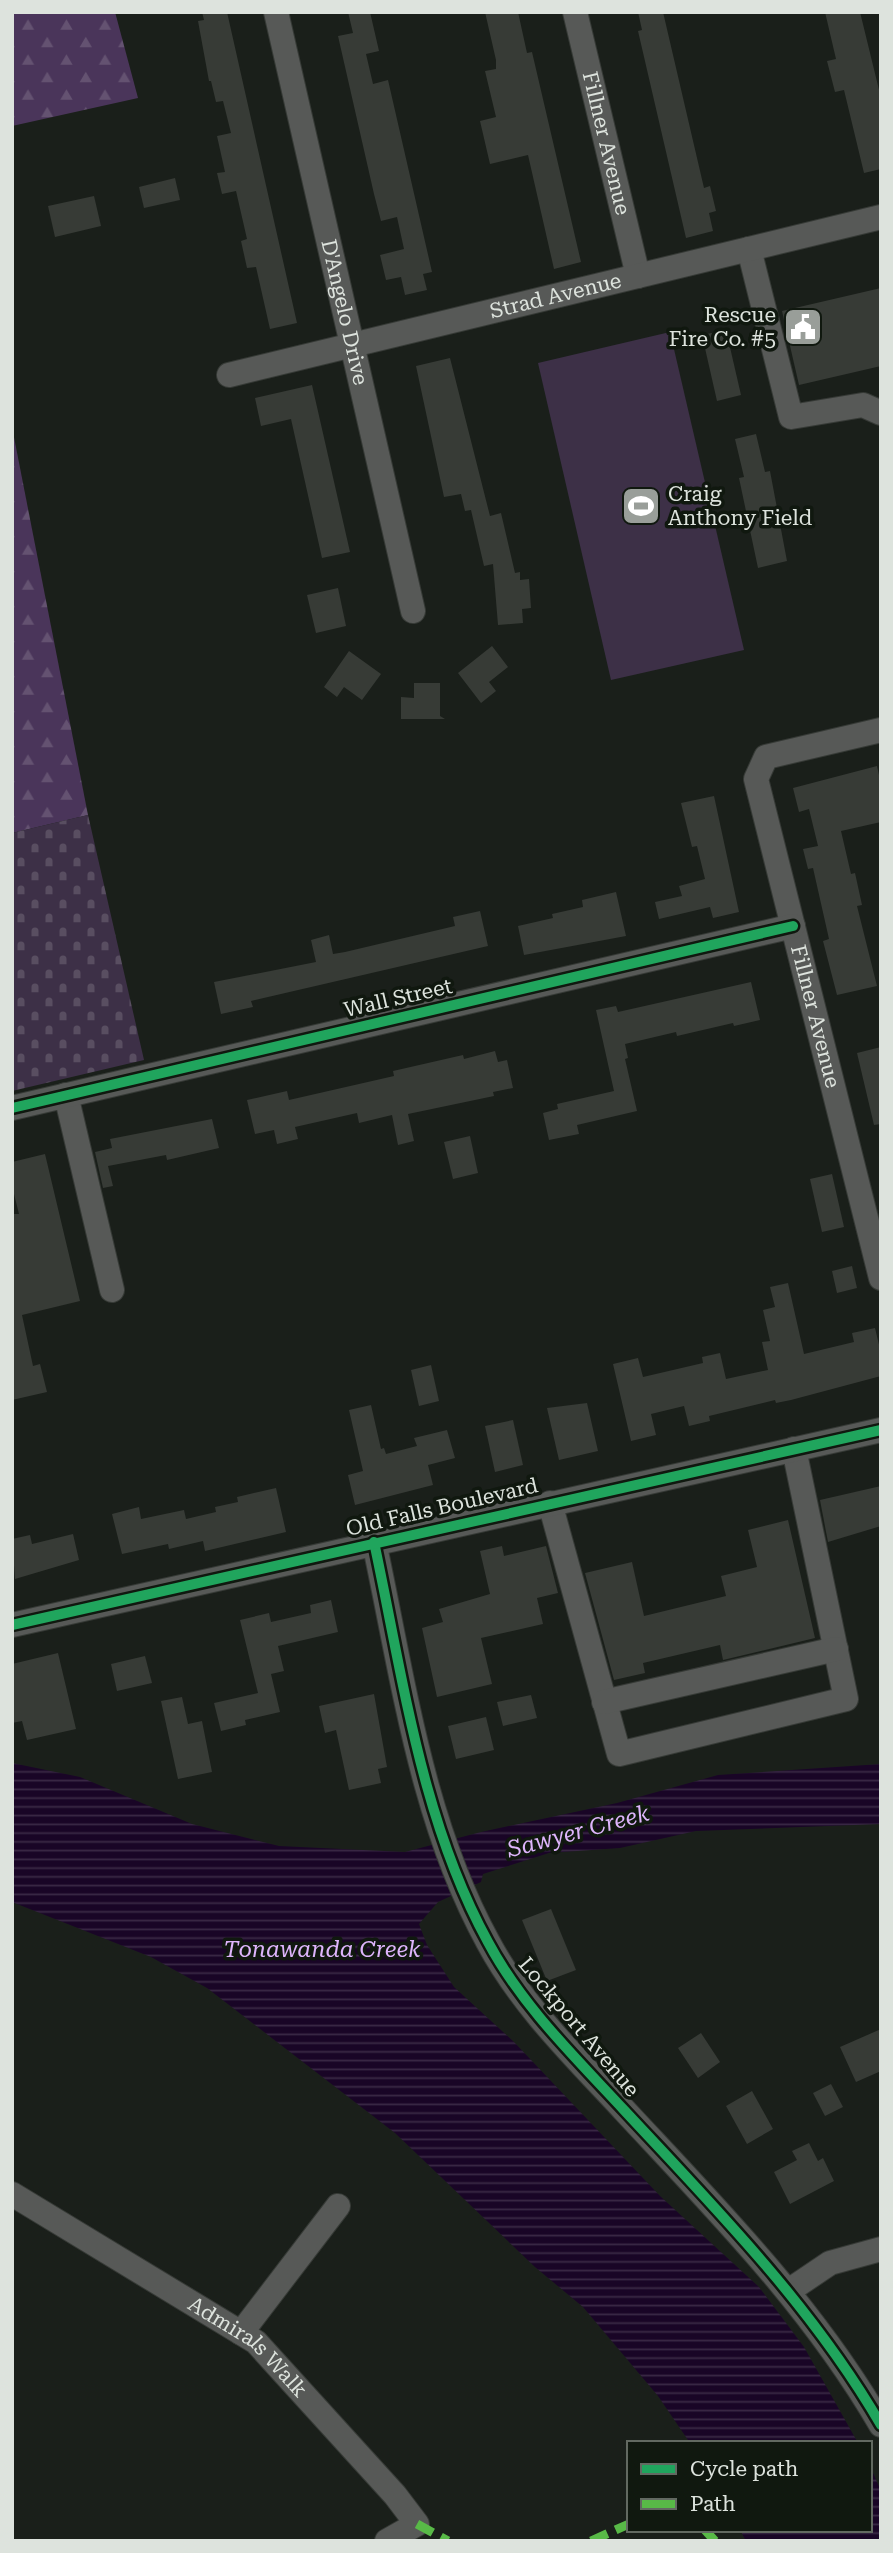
<svg xmlns="http://www.w3.org/2000/svg" width="893" height="2553" font-family="'Roboto Serif',serif">
  <defs>
    <pattern id="forest-firs" width="22" height="20" patternUnits="userSpaceOnUse" patternTransform="scale(1.75)"><rect width="22" height="20" fill="#4a355a"/><path d="M5 1l3.5 6h-7zM16 11l3.5 6h-7z" fill="#645271"/></pattern>
    <pattern id="cemetery-stones" width="16" height="16" patternUnits="userSpaceOnUse" patternTransform="scale(1.75)"><rect width="16" height="16" fill="#3d3047"/><path d="M2 7V4a2 2 0 0 1 4 0v3zM10 15v-3a2 2 0 0 1 4 0v3z" fill="#594e61"/></pattern>
    <pattern id="water-rules" width="6" height="5" patternUnits="userSpaceOnUse" patternTransform="scale(1.75)"><rect width="6" height="5" fill="#190526"/><path d="M0 2.5h6" fill="none" stroke="#3a2945"/></pattern>
  </defs>
  <rect width="100%" height="100%" fill="#1a1f1a"/>
  <!-- forest -->
  <g fill="url(#forest-firs)">
    <polygon points="12,12 115,12 138,98 12,126"/>
    <polygon points="12,427 88,815 12,833"/>
  </g>
  <!-- cemetery -->
  <polygon fill="url(#cemetery-stones)" points="88,815 144,1060 12,1091 12,833"/>
  <!-- garden -->
  <polygon fill="#3d3047" points="670,332 744,650 611,680 538,363"/>
  <!-- water -->
  <g fill="url(#water-rules)">
    <polygon points="12,1763 80,1777 192,1824 279,1846 405,1852 481,1832 617,1803 718,1775 881,1764 881,1824 696,1831 620,1848 549,1853 483,1874 481,1882 438,1902 419,1924 427,1945 454,1987 514,2042 660,2196 759,2287 804,2347 858,2443 690,2443 658,2396 583,2307 535,2267 395,2133 207,1988 151,1957 12,1902"/>
    <polygon points="870,2466 881,2491 881,2541 746,2541 740,2530 870,2530"/>
  </g>
  <!-- building -->
  <g fill="#373b36">
    <polygon points="202,12 227,12 297,323 270,329 256,267 247,268 241,241 247,239 236,191 222,194 217,173 225,172 217,136 231,133 223,101 216,102 211,81 209,81 198,21 204,20"/>
    <polygon points="348,12 370,12 379,51 366,54 373,84 388,80 432,272 423,274 427,290 405,295 401,277 386,280 380,255 404,249 397,217 381,221 374,194 338,36 353,33"/>
    <polygon points="485,12 518,12 527,53 532,52 581,262 554,269 528,155 490,164 480,121 496,117 485,71 496,69 496,60"/>
    <polygon points="638,12 663,12 704,188 710,186 716,211 709,213 713,231 686,238 638,31 642,30"/>
    <polygon points="825,12 860,12 881,98 881,169 864,173 844,90 835,92 827,61 836,59"/>
    <polygon points="175,178 180,200 144,208 139,187"/>
    <polygon points="94,196 101,226 55,237 48,206"/>
    <polygon points="881,288 881,366 799,385 782,311"/>
    <polygon points="726,330 741,395 717,401 702,335"/>
    <polygon points="450,358 490,516 501,513 515,573 520,572 520,580 529,579 531,608 522,609 523,623 498,625 493,564 484,566 471,510 465,511 461,494 444,497 416,366"/>
    <polygon points="312,385 350,552 322,558 291,419 261,426 255,398"/>
    <polygon points="756,434 765,472 770,471 787,561 758,568 739,478 744,477 735,439"/>
    <polygon points="338,588 346,626 316,633 307,595"/>
    <polygon points="492,646 508,667 489,682 496,691 481,703 458,673"/>
    <polygon points="349,651 381,674 362,700 344,687 337,697 324,687"/>
    <polygon points="414,683 440,683 440,716 445,719 401,719 401,697 414,698"/>
    <polygon points="877,766 881,784 881,822 841,831 851,874 855,873 862,905 857,906 877,986 837,995 823,941 829,939 813,868 808,869 803,849 818,846 809,809 799,812 793,788"/>
    <polygon points="714,796 739,912 713,918 710,907 659,919 655,902 682,896 679,886 705,879 697,846 692,847 681,803"/>
    <polygon points="616,892 626,936 524,955 518,926 553,918 552,914 583,907 582,900"/>
    <polygon points="480,911 488,946 251,1001 253,1007 221,1014 214,982 316,962 311,940 329,935 333,954 345,952 455,926 453,917"/>
    <polygon points="751,982 760,1020 734,1026 733,1023 677,1036 676,1032 625,1044 628,1058 625,1059 637,1111 577,1125 579,1134 549,1140 543,1113 558,1109 557,1104 614,1091 596,1010 616,1006 618,1012"/>
    <polygon points="881,1047 881,1124 874,1125 857,1053"/>
    <polygon points="495,1051 498,1062 507,1060 513,1088 493,1092 494,1096 408,1114 414,1141 398,1145 392,1115 359,1123 357,1113 295,1127 298,1139 277,1144 274,1130 255,1134 247,1100 287,1091 289,1100 394,1076 393,1071 463,1055 464,1059"/>
    <polygon points="212,1119 219,1148 167,1160 166,1155 108,1166 113,1186 103,1188 95,1152 112,1148 110,1139"/>
    <polygon points="470,1136 478,1173 453,1179 444,1142"/>
    <polygon points="45,1154 80,1301 22,1315 33,1366 40,1364 47,1392 12,1400 12,1214 19,1214 12,1186 12,1162"/>
    <polygon points="832,1174 844,1227 822,1232 810,1179"/>
    <polygon points="852,1266 857,1288 837,1293 832,1271"/>
    <polygon points="788,1283 804,1354 854,1342 852,1333 875,1328 881,1353 881,1376 791,1400 776,1403 775,1400 709,1416 710,1421 689,1426 684,1406 651,1414 656,1435 631,1441 613,1364 638,1358 643,1377 703,1363 702,1357 720,1353 726,1379 768,1370 762,1342 770,1341 763,1310 775,1307 770,1287"/>
    <polygon points="431,1365 439,1401 419,1406 411,1370"/>
    <polygon points="587,1403 598,1451 559,1460 547,1408"/>
    <polygon points="371,1405 381,1449 384,1448 386,1454 417,1446 414,1438 447,1430 455,1458 428,1465 433,1485 355,1505 348,1475 363,1471 349,1410"/>
    <polygon points="513,1420 523,1465 495,1472 485,1426"/>
    <polygon points="881,1486 881,1526 828,1542 820,1500"/>
    <polygon points="276,1488 286,1532 205,1551 203,1541 169,1549 168,1544 122,1554 112,1514 139,1507 141,1519 184,1510 186,1519 216,1512 215,1507 238,1502 237,1497"/>
    <polygon points="788,1520 815,1638 723,1660 720,1645 643,1663 645,1673 614,1680 585,1573 632,1562 644,1616 726,1596 721,1576 757,1567 748,1530"/>
    <polygon points="73,1534 79,1560 15,1579 12,1539 30,1535 32,1544"/>
    <polygon points="502,1546 504,1556 546,1546 558,1593 537,1598 543,1624 481,1638 492,1684 437,1697 422,1628 443,1622 439,1609 490,1594 480,1551"/>
    <polygon points="331,1600 338,1632 278,1646 284,1671 271,1674 280,1712 245,1720 246,1725 221,1731 214,1703 258,1693 240,1620 269,1613 271,1622 311,1613 310,1605"/>
    <polygon points="58,1653 76,1729 27,1740 22,1721 12,1723 12,1664"/>
    <polygon points="145,1656 152,1683 117,1691 111,1664"/>
    <polygon points="374,1694 387,1767 378,1769 381,1783 349,1790 336,1730 325,1733 319,1706"/>
    <polygon points="531,1695 537,1718 503,1726 497,1702"/>
    <polygon points="182,1697 188,1724 202,1721 212,1772 178,1779 161,1701"/>
    <polygon points="486,1717 494,1750 456,1759 448,1726"/>
    <polygon points="551,1909 576,1970 547,1981 522,1920"/>
    <polygon points="881,2029 881,2071 856,2082 840,2047"/>
    <polygon points="701,2033 720,2062 698,2078 678,2048"/>
    <polygon points="831,2084 843,2107 825,2116 813,2093"/>
    <polygon points="752,2091 773,2129 747,2144 726,2106"/>
    <polygon points="809,2143 818,2161 823,2158 834,2181 790,2204 774,2172 797,2160 792,2151"/>
  </g>
  <g fill="none" stroke-linecap="round" stroke-linejoin="round">
    <defs>
      <g id="minor">
        <path id="s1" d="M276,12L413,611"/>
        <path id="s2" d="M575,12L638,276"/>
        <polyline points="749,249 791,417 863,405 881,413"/>
        <path id="s3" d="M229,375L881,217"/>
        <path id="s4" d="M881,730L766,757L756,779L881,1278"/>
        <polyline points="66,1095 112,1290"/>
        <polyline points="12,1108 793,926"/>
        <polyline points="550,1503 619,1754 846,1699 794,1449"/>
        <path d="M374,1542C403,1677 421,1820 488,1942C522,2006 576,2058 624,2110C717,2210 812,2306 881,2425"/>
        <polyline points="12,1625 881,1430"/>
        <polyline points="604,1702 836,1649"/>
        <path id="s5" d="M12,2194L256,2342L395,2495L417,2524L387,2541"/>
        <polyline points="790,2290 830,2263 881,2249"/>
        <polyline points="241,2333 338,2206"/>
      </g>
    </defs>
    <!-- minor casing -->
    <use href="#minor" stroke="#363a36" stroke-width="26"/>
    <!-- minor -->
    <use href="#minor" stroke="#575957" stroke-width="24"/>
    <!-- quiet -->
    <g stroke="#58b947" stroke-width="9" stroke-dasharray="18 9" stroke-linecap="butt">
      <polyline points="417,2524 448,2541"/>
      <polyline points="705,2530 715,2541"/>
      <polyline points="591,2541 629,2524"/>
    </g>
    <defs>
      <g id="cycleway">
        <polyline points="12,1108 793,926"/>
        <path d="M374,1542C403,1677 421,1820 488,1942C522,2006 576,2058 624,2110C717,2210 812,2306 881,2425"/>
        <polyline points="12,1625 881,1430"/>
      </g>
    </defs>
    <!-- cycleway casing -->
    <use href="#cycleway" stroke="#10180f" stroke-width="15"/>
    <!-- cycleway -->
    <use href="#cycleway" stroke="#20a55d" stroke-width="10"/>
  </g>
  <!-- icons -->
  <defs>
    <symbol id="civic-square" viewBox="-11 -11 22 22"><rect x="-9" y="-9" width="18" height="18" rx="4" fill="#999e99" stroke="#10180f"/><path d="M-.6-6.5H3V-4.5H.6V-3L4-1V1h2V6H-6V1h2V-1L-.6-3ZM-1.2 2.5V6h2.4V2.5Z" fill="#fff"/></symbol>
    <symbol id="stadium-square" viewBox="-11 -11 22 22"><rect x="-9" y="-9" width="18" height="18" rx="4" fill="#999e99" stroke="#10180f"/><path d="M0-5a6.5 5 0 1 0 0 10a6.5 5 0 1 0 0-10ZM-3.5-1.8h7v3.6h-7Z" fill="#fff"/></symbol>
  </defs>
  <g fill-rule="evenodd">
    <use href="#civic-square" x="781" y="305" width="44" height="44"/>
    <use href="#stadium-square" x="619" y="484" width="44" height="44"/>
  </g>
  <g text-anchor="middle" stroke-width="7" stroke-linejoin="round" paint-order="stroke">
    <!-- street labels -->
    <g font-size="21" fill="#dde3dd" stroke="#10180f">
      <text dy="7" stroke="none"><textPath href="#s2" startOffset="135">Fillner Avenue</textPath></text>
      <text dy="7" stroke="none"><textPath href="#s3" startOffset="336">Strad Avenue</textPath></text>
      <text dy="7" stroke="none"><textPath href="#s1" startOffset="308">D'Angelo Drive</textPath></text>
      <text transform="translate(398 998) rotate(-13)" y="7">Wall Street</text>
      <text dy="7" stroke="none"><textPath href="#s4" startOffset="387">Fillner Avenue</textPath></text>
      <text transform="translate(442 1507) rotate(-13)" y="7">Old Falls Boulevard</text>
      <text transform="translate(579 2027) rotate(50)" y="7">Lockport Avenue</text>
      <text dy="7" stroke="none"><textPath href="#s5" startOffset="282">Admirals Walk</textPath></text>
    </g>
    <!-- poi labels -->
    <g font-size="21" fill="#dde3dd" stroke="#10180f" text-anchor="end">
      <text x="776" y="322">Rescue<tspan x="776" dy="24">Fire Co. #5</tspan></text>
      <text x="668" y="501" text-anchor="start">Craig<tspan x="668" dy="24">Anthony Field</tspan></text>
    </g>
    <!-- water labels -->
    <g font-size="23" font-style="italic" fill="#deb5fc" stroke="#10180f">
      <text transform="translate(578 1831) rotate(-15)" y="8">Sawyer Creek</text>
      <text x="322" y="1957">Tonawanda Creek</text>
    </g>
  </g>
  <!-- border -->
  <rect width="893" height="2553" fill="none" stroke="#dde3dd" stroke-width="28"/>
  <!-- legend -->
  <rect x="627" y="2441" width="245" height="91" fill="#10180f" stroke="#626961" stroke-width="2"/>
  <rect x="641" y="2464" width="35" height="10" fill="#20a55d" stroke="#626961" stroke-width="2"/>
  <text x="690" y="2476" font-size="21" fill="#dde3dd">Cycle path</text>
  <rect x="641" y="2499" width="35" height="10" fill="#58b947" stroke="#626961" stroke-width="2"/>
  <text x="690" y="2511" font-size="21" fill="#dde3dd">Path</text>
</svg>
